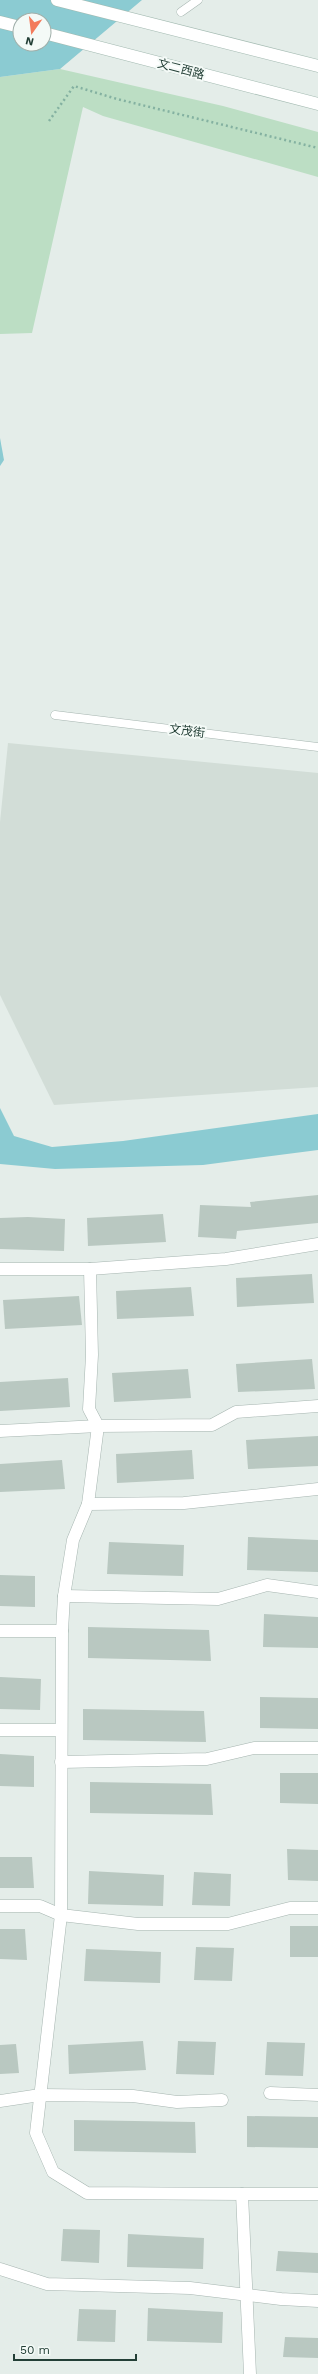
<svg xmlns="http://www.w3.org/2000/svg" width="318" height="2374" font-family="'Work Sans','Noto Sans SC',sans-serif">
  <rect width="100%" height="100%" fill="#e4ede9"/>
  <!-- built -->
  <polygon fill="#d2ddd7" points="8,743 318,773 318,1087 54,1105 0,995 0,822"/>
  <!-- green -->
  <polygon fill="#bcdec4" points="60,69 223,106 318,132 318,177 103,116 83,107 32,333 0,334 0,77"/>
  <!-- water -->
  <g fill="#8bcbd2" fill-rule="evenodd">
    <path d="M0,0H142L60,69L0,77ZM20,20H44V44H20Z"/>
    <polygon points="0,438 4,460 0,466"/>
    <polygon points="0,1108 14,1136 52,1147 123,1141 318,1114 318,1150 203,1165 55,1169 0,1164"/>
  </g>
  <!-- building -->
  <g fill="#b9c8c1">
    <polygon points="318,1195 318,1223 237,1231 236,1239 198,1237 200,1205 251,1207 250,1202"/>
    <polygon points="163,1214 166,1242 88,1246 87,1218"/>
    <polygon points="28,1217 65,1219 64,1251 0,1249 0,1218"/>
    <polygon points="312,1274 314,1303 237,1307 236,1278"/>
    <polygon points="191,1287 194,1316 117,1319 116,1291"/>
    <polygon points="79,1296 82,1325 5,1329 3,1300"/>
    <polygon points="312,1359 315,1389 238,1392 236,1364"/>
    <polygon points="188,1369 191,1398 114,1402 112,1373"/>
    <polygon points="68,1378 70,1407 0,1411 0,1382"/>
    <polygon points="318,1436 318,1466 248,1469 246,1440"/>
    <polygon points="192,1450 194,1479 117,1483 116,1454"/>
    <polygon points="62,1460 65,1489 0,1492 0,1464"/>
    <polygon points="248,1537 318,1540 318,1572 247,1570"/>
    <polygon points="109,1542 184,1545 183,1576 107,1574"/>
    <polygon points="0,1575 35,1576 35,1607 0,1606"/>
    <polygon points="264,1614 318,1617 318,1648 263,1647"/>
    <polygon points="88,1627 209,1630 211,1661 88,1658"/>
    <polygon points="0,1677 41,1679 40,1710 0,1709"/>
    <polygon points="260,1697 318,1698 318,1729 260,1728"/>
    <polygon points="83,1709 204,1711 206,1742 83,1740"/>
    <polygon points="0,1754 34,1756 34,1787 0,1786"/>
    <polygon points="280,1773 318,1773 318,1804 280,1803"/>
    <polygon points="90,1782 211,1784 213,1815 90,1813"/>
    <polygon points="287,1849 318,1850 318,1881 288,1880"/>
    <polygon points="0,1857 32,1857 34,1888 0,1888"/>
    <polygon points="89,1871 164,1875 163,1906 88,1904"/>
    <polygon points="194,1872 231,1874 230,1906 192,1905"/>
    <rect x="290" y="1926" width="28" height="31"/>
    <polygon points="0,1929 25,1929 27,1960 0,1959"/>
    <polygon points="196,1947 234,1948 232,1981 194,1980"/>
    <polygon points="86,1949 161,1952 160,1983 84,1981"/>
    <polygon points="143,2041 146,2070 69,2074 68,2045"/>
    <polygon points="178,2041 216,2042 214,2075 176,2074"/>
    <polygon points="267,2042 305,2043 303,2076 265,2075"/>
    <polygon points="16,2044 19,2073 0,2074 0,2045"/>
    <polygon points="247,2116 318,2117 318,2148 247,2147"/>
    <polygon points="74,2120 195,2122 196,2153 74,2151"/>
    <polygon points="63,2229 100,2230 99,2263 61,2261"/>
    <polygon points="128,2234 204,2238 203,2269 127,2267"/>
    <polygon points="278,2251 318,2253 318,2273 276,2271"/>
    <polygon points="148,2308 223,2312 222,2343 147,2341"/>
    <polygon points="79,2309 116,2310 115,2342 77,2341"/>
    <polygon points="285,2337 318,2338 318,2358 283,2357"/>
  </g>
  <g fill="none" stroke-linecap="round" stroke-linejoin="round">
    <defs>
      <g id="lane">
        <polyline points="181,12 198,0"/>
        <polyline points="55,715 318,747"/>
      </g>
      <g id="street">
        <polyline points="0,1269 90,1269 226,1259 318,1244"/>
        <polyline points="0,1431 98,1426 212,1425 236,1412 318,1406"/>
        <polyline points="88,1504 98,1426 89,1409 92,1355 90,1269"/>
        <polyline points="64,1596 218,1599 267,1585 318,1592"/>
        <polyline points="0,1631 62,1631"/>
        <polyline points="0,1730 61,1730"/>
        <polyline points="61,1762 207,1759 254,1748 318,1748"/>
        <polyline points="0,1906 40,1906 61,1915 138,1924 228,1924 290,1908 318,1908"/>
        <polyline points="270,2093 318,2095"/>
        <polyline points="0,2101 40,2095 133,2096 177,2102 222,2100"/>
        <polyline points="242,2194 318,2194"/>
        <polyline points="0,2269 47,2284 190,2288 281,2299 318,2301"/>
        <polyline points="250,2374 242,2194 87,2193 53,2172 36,2133 61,1915 62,1631 64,1596 73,1540 88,1504 184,1503 318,1489"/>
      </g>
      <g id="secondary">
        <polyline points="57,0 318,66"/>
        <polyline points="0,22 20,27"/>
        <polyline points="44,33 318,104"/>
      </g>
    </defs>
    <!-- lane casing -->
    <use href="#lane" stroke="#a6b5b0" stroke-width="9"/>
    <!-- street casing -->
    <use href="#street" stroke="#a6b5b0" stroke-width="13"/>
    <!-- secondary casing -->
    <use href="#secondary" stroke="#a2b9b0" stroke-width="13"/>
    <!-- path -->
    <polyline stroke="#84b1a1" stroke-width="2.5" stroke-dasharray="2 3" stroke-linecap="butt" points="49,121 74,86 117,99 318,148"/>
    <!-- lane -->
    <use href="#lane" stroke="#fff" stroke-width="8"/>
    <!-- street -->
    <use href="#street" stroke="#fff" stroke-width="12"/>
    <!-- secondary -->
    <use href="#secondary" stroke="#fff" stroke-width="12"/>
  </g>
  <g text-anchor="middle" stroke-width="4" stroke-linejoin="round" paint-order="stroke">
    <!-- street labels -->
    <g font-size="12" fill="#233f36" stroke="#f4faf7">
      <text transform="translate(181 69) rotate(15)" y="4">文二西路</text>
      <text transform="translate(187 731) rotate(7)" y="4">文茂街</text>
    </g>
  </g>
  <!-- north arrow -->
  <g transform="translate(32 32) rotate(194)"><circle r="19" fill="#f4faf7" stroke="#a0afaa"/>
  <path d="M0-3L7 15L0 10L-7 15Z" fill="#f37b5c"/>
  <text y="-6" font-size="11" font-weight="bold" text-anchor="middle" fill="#233f36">N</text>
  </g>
  <!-- scale -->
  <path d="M14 2354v6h122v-6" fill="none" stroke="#233f36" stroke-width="2"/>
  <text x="20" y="2354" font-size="12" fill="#233f36" stroke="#f4faf7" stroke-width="3" paint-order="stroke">50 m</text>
</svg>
